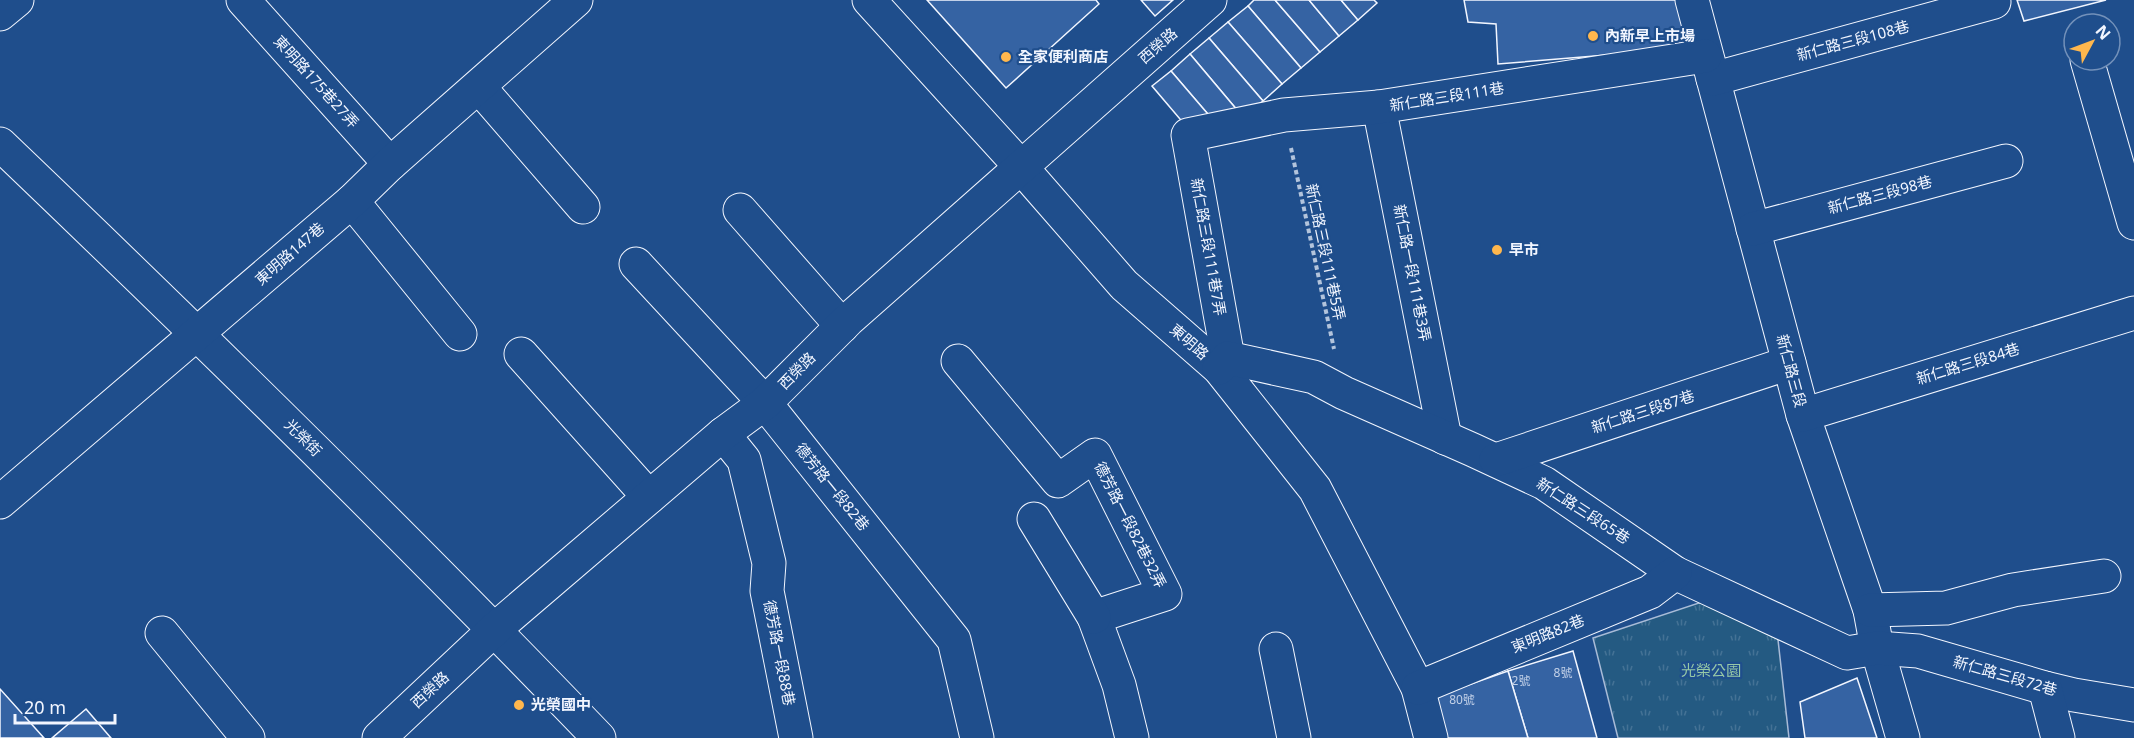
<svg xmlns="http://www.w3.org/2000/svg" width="2134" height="738" font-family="'Noto Sans','Noto Sans TC',sans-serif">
  <defs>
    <pattern id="grass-tufts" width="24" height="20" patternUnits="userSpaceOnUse" patternTransform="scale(1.5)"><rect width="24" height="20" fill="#245a82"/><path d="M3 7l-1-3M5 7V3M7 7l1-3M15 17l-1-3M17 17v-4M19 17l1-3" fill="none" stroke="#447295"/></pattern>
  </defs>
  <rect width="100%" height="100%" fill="#1f4e8c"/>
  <!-- grass -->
  <polygon fill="url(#grass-tufts)" stroke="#a8bbd7" stroke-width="1.5" points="1732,592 1776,622 1789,738 1618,738 1593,638"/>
  <!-- building -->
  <g fill="#3563a3" stroke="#f2f6ff" stroke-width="1.5">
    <polygon points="927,0 1096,0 1099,4 1006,88"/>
    <polygon points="1141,0 1173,0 1155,16"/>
    <polygon points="1254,0 1275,0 1320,52 1301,68 1248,6"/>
    <polygon points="1275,0 1309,0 1339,36 1320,52"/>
    <polygon points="1309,0 1341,0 1358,20 1339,36"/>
    <polygon points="1341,0 1374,0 1377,3 1358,20"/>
    <polygon points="1464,0 1682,0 1693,48 1498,64 1496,24 1468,22"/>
    <polygon points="2017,0 2106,0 2024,21"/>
    <polygon points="1248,6 1301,68 1282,84 1228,22"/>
    <polygon points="1228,22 1282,84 1263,101 1209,38"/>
    <polygon points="1209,38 1263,101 1243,117 1190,54"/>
    <polygon points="1190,54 1243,117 1219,127 1171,71"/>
    <polygon points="1171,71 1219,127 1191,132 1152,86"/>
    <polygon points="1573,651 1597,738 1528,738 1508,671"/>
    <polygon points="1508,671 1528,738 1437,738 1425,700"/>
    <polygon points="1857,678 1877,738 1805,738 1800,702"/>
    <polygon points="0,689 44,738 0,738"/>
    <polygon points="86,709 111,738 52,738"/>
  </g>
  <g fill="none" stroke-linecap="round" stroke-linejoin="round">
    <defs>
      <g id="minor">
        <polyline points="243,0 390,164"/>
        <polyline points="869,0 1021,167 1124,285 1219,368 1315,489 1418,688 1431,738"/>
        <polyline points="1692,0 1803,415 1870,610 1877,648 1903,738"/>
        <polyline points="0,14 17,0"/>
        <polyline points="2087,60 2134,223"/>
        <polyline points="1713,79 1994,2"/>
        <polyline points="479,87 583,207"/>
        <polyline points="1379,107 1445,438"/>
        <path d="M0,144C203,338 404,535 599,738"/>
        <polyline points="352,201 460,334"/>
        <polyline points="740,210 842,326"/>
        <polyline points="1753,229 2006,161"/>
        <polyline points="636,264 765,403 954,640 977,738"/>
        <polyline points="521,354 649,497"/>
        <polyline points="1228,358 1188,135 1284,115 1379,107 1705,56"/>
        <polyline points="958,361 1058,481 1095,455 1165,594 1094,617 1119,685 1132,738"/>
        <polyline points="1219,368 1228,358 1314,377 1344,393 1473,450 1544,483 1675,573 1847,653 1877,648 1918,651 2045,688 2074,695 2134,705"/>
        <polyline points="1803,415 2134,313"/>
        <polyline points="723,434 744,460 769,563 767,591 796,738"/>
        <polyline points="1496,460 1789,363"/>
        <polyline points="0,502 352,201 390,164 576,0"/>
        <polyline points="1034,519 1094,617"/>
        <polyline points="1870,610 1946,608 2013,590 2104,576"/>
        <polyline points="162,633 248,738"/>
        <polyline points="1276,649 1294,738"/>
        <polyline points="1418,688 1650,592 1675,573"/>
        <polyline points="2045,688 2058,738"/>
        <polyline points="379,738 495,629 723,434 765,403 848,320 1210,0"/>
      </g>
    </defs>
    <!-- minor casing -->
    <use href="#minor" stroke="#f2f6ff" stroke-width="35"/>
    <!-- path -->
    <polyline stroke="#b3c4dc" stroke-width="4" stroke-dasharray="4.5 3" stroke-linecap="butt" points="1291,148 1334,349"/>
    <!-- minor -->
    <use href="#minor" stroke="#1f4e8c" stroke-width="33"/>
  </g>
  <!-- markers -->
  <g fill="#ffb74d" stroke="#1f4e8c" stroke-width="2">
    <circle cx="1593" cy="36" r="6"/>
    <circle cx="1006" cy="57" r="6"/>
    <circle cx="1497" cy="250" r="6"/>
    <circle cx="519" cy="705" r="6"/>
  </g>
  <g text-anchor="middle" stroke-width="4.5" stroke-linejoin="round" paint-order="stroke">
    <!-- number labels -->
    <g font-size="12" fill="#c3d1e8">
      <text x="1563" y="677">8號</text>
      <text x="1521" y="685">2號</text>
      <text x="1462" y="704">80號</text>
    </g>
    <!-- poi labels -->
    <g font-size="15" font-weight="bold" fill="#f2f6ff" stroke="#1f4e8c" text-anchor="start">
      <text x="1605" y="41">內新早上市場</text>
      <text x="1018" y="62">全家便利商店</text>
      <text x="1509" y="255">早市</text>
      <text x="531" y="710">光榮國中</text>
    </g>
    <!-- street labels -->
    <g font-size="15" fill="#f2f6ff" stroke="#1f4e8c">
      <text transform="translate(1853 41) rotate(-15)" y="5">新仁路三段108巷</text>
      <text transform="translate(1158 46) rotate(-41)" y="5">西榮路</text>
      <text transform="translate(316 82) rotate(48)" y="5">東明路175巷27弄</text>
      <text transform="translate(1447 97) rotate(-9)" y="5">新仁路三段111巷</text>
      <text transform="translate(1880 195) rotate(-15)" y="5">新仁路三段98巷</text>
      <text transform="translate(1208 247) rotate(80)" y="5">新仁路三段111巷7弄</text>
      <text transform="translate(1325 252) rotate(78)" y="5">新仁路三段111巷5弄</text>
      <text transform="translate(290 254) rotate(-41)" y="5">東明路147巷</text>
      <text transform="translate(1412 273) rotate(79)" y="5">新仁路一段111巷3弄</text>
      <text transform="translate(1189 342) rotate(41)" y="5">東明路</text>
      <text transform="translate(1968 364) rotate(-17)" y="5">新仁路三段84巷</text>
      <text transform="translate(797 371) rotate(-45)" y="5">西榮路</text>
      <text transform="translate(1791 371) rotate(75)" y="5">新仁路三段</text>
      <text transform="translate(1643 412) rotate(-18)" y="5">新仁路三段87巷</text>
      <text transform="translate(303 438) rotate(45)" y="5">光榮街</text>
      <text transform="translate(832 487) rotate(51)" y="5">德芳路一段82巷</text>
      <text transform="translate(1583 511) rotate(33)" y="5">新仁路三段65巷</text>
      <text transform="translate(1130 525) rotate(63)" y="5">德芳路一段82巷32弄</text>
      <text transform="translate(1548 634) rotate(-22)" y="5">東明路82巷</text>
      <text transform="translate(779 653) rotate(79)" y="5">德芳路一段88巷</text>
      <text transform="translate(2005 676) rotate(16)" y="5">新仁路三段72巷</text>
      <text transform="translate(430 690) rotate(-43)" y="5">西榮路</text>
    </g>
    <!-- park labels -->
    <g font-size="15" fill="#97c8a6" stroke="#1f4e8c">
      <text x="1711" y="676">光榮公園</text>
    </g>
  </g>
  <!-- north arrow -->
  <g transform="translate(2092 42) rotate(49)"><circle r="28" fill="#1f4e8c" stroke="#7391ba" stroke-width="1.5"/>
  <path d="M0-4.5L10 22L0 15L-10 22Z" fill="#ffb74d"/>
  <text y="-9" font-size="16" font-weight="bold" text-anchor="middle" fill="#f2f6ff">N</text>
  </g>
  <!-- scale -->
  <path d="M15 714v9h100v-9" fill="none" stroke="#f2f6ff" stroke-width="3"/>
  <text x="24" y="714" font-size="18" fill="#f2f6ff" stroke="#1f4e8c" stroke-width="4.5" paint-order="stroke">20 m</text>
</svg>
